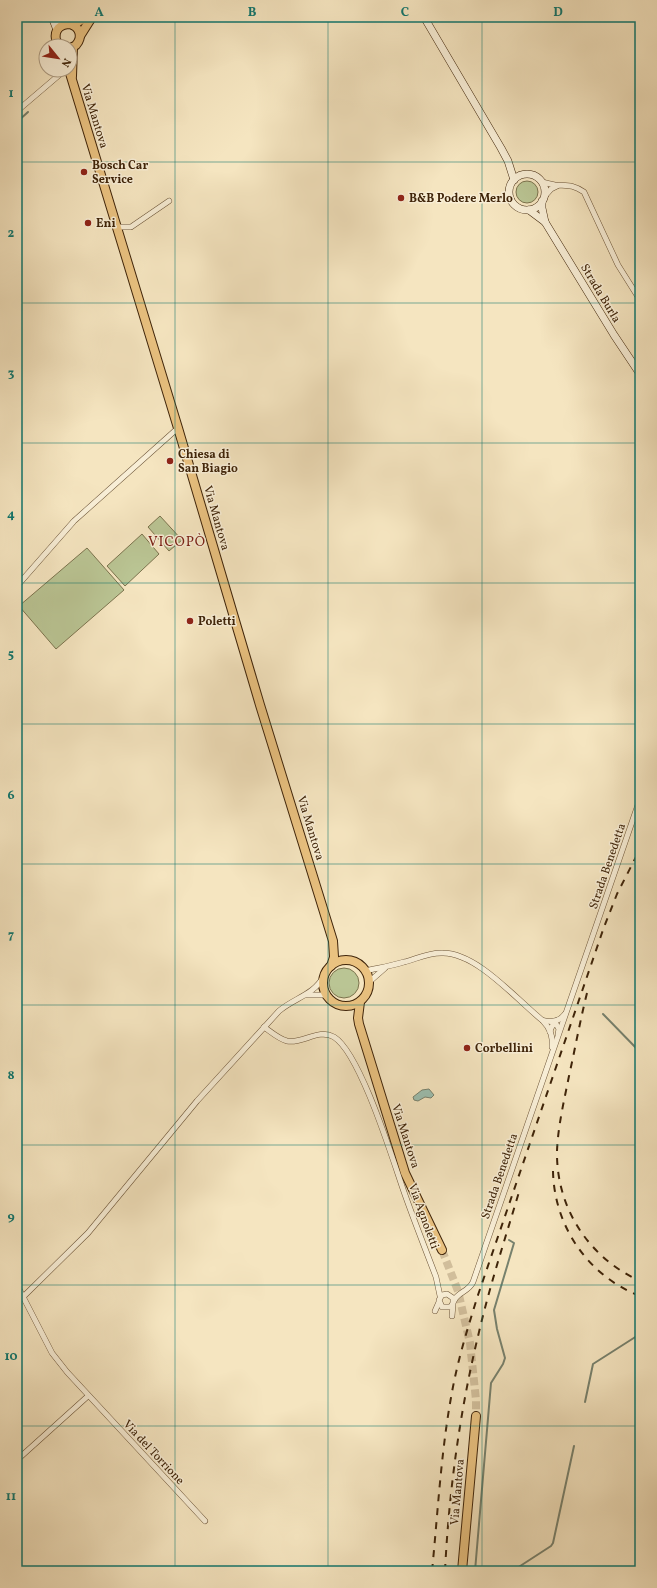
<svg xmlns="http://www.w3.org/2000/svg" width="657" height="1588" font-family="Vollkorn,serif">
  <rect width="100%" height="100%" fill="#f5e5c0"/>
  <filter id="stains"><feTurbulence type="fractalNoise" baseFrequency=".005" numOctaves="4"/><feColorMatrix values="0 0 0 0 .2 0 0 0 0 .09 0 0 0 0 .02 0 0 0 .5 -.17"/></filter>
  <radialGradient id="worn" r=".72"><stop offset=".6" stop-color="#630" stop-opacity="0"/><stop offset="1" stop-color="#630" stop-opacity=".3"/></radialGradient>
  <!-- green -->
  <g fill="#bac594" stroke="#7c744e">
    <circle cx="527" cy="192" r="11"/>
    <polygon points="160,516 182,540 169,551 148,527"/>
    <polygon points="142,534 159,554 125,586 107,566"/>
    <polygon points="87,548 124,590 56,649 19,606"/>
    <circle cx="344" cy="983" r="15"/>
  </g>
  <!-- water -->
  <polygon fill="#9cbfb0" stroke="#77816d" points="429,1089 434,1095 431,1098 425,1097 418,1101 414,1100 413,1097 422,1090"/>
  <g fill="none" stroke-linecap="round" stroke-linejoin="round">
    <!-- stream -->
    <g stroke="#77816d" stroke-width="2">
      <polyline points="17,122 28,112"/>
      <polyline points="603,1014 640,1052"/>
      <polyline points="585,1402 593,1364 640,1334"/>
      <polyline points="514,1570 551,1546 553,1543 574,1446"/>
      <polyline points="475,1571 491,1383 503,1364 505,1358 497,1329 494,1310 514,1243 509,1240"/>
    </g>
    <!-- primary-tunnel -->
    <polyline stroke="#d1be9b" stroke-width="8" stroke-dasharray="8 4" stroke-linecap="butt" points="442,1250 458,1291 470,1343 476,1400 476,1416"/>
    <defs>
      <g id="street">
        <polyline points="17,111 65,70"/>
        <path d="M542,182C546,183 550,184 555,185C567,186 572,184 584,192L618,265L640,300"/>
        <polyline points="544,197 551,189 557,186"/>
        <polyline points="117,227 131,227 169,201"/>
        <polyline points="17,586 74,521 178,428"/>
        <path d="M365,971C378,968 391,966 404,962C416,959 430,952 443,953C477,953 516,999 542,1020C551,1023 559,1022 565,1014"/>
        <polyline points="369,982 385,968"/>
        <polyline points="306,995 326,995"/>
        <path d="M543,1021C550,1028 553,1038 552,1047"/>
        <path d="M264,1027C271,1032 279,1039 287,1041C303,1044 318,1028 334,1037C360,1053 392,1157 403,1189C413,1218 425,1248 436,1277L440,1296"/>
        <polyline points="550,1032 551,1028 555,1022 559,1029 558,1034"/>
        <polyline points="17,1285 52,1353 67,1372 205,1521"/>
        <path d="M24,1296L88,1233L197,1101L279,1011C294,998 314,995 324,976"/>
        <path d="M453,1302V1298L447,1294L442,1295L439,1300L442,1307H450C453,1305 453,1302 455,1299C459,1292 469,1291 473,1282L640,799"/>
        <polyline points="435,1311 439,1302"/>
        <polyline points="452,1316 453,1305"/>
        <polyline points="17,1460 88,1396"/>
      </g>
      <g id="secondary">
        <polyline points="52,17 57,30"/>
        <polyline points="56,17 64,24"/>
        <polyline points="424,17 501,148 508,161 514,180"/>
        <circle cx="527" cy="192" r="18"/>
        <polyline points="542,201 542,208 545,222 614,335 640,374"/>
        <polyline points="529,210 545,222"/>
      </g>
      <g id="primary">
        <polyline points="73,25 86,17"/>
        <polyline points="80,36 92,17"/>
        <path d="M60,46L56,40C54,30 60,24 70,24C80,27 83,37 76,45L70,49"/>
        <polyline points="69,70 178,428 260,705 333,941 334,957 331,966"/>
        <polyline points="72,76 73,47"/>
        <circle cx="346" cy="983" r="23"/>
        <polyline points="360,1002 358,1018 359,1024 405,1173 442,1250"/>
        <polyline points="462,1571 476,1416"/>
      </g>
    </defs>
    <!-- street casing -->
    <use href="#street" stroke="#6c5437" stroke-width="6"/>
    <!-- secondary casing -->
    <use href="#secondary" stroke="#3f2409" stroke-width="8"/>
    <!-- primary casing -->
    <use href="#primary" stroke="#3f2409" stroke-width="10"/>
    <!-- street -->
    <use href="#street" stroke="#f8eed6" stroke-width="5"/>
    <!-- secondary -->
    <use href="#secondary" stroke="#f8eed6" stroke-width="7"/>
    <!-- primary -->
    <use href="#primary" stroke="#eac280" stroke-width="8"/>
    <!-- rail -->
    <g stroke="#3f2409" stroke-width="2" stroke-dasharray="7 7" stroke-linecap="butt">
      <path d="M587,993C580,1021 575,1049 569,1076C564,1101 558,1126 557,1151C556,1208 589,1258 640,1281"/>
      <path d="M553,1171C554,1226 588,1276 640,1296"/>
      <path d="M432,1571C438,1511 441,1451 452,1392C458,1359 468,1327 478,1295L604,927L617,894L640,849"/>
      <path d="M445,1571C449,1490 460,1410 479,1332C490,1285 505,1239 519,1192"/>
    </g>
  </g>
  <!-- grid -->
  <path fill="none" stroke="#0f766e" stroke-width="1" stroke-opacity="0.55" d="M175,17V1571M328,17V1571M482,17V1571M17,162H640M17,303H640M17,443H640M17,583H640M17,724H640M17,864H640M17,1005H640M17,1145H640M17,1285H640M17,1426H640"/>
  <!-- markers -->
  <g fill="#8f2418" stroke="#f8eed6" stroke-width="1.5">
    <circle cx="84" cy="172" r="4"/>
    <circle cx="401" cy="198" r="4"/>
    <circle cx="88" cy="223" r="4"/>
    <circle cx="170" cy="461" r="4"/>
    <circle cx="190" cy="621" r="4"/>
    <circle cx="467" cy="1048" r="4"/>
  </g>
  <g text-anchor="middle" stroke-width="3" stroke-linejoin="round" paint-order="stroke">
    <!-- street labels -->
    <g font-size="12" fill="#3f2409" stroke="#f8eed6">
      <text transform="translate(95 116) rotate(73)" y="4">Via Mantova</text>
      <text transform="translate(601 293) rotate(59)" y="4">Strada Burla</text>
      <text transform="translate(217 518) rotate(74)" y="4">Via Mantova</text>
      <text transform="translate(311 828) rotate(73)" y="4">Via Mantova</text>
      <text transform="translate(607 866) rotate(-71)" y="4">Strada Benedetta</text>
      <text transform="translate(406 1136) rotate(72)" y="4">Via Mantova</text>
      <text transform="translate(499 1176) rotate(-71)" y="4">Strada Benedetta</text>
      <text transform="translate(424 1216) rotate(70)" y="4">Via Agnoletti</text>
      <text transform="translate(154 1452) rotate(47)" y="4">Via del Torrione</text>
      <text transform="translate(457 1492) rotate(-85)" y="4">Via Mantova</text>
    </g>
    <!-- poi labels -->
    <g font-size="12" font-weight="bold" fill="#3f2409" stroke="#f8eed6" text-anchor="start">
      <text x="92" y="169">Bosch Car<tspan x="92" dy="14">Service</tspan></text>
      <text x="409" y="202">B&amp;B Podere Merlo</text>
      <text x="96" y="227">Eni</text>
      <text x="178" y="458">Chiesa di<tspan x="178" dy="14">San Biagio</tspan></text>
      <text x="198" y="625">Poletti</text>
      <text x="475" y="1052">Corbellini</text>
    </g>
    <!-- quarter labels -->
    <g font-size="14" letter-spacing="1" fill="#7a1f14" stroke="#f8eed6">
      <text x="177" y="546">VICOPÒ</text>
    </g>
  </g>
  <!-- margin -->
  <rect width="657" height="1588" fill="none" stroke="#f5e5c0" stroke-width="44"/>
  <!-- north arrow -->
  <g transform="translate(58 58) rotate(120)"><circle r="19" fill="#f8eed6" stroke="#ae9d84"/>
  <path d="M0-3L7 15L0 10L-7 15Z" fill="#8f2418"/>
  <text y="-6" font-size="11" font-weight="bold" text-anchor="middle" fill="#3f2409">N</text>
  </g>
  <rect x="22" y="22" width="613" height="1544" fill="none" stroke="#0f766e" stroke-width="1.5"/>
  <g font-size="13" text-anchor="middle" font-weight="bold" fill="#0f766e">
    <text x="99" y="16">A</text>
    <text x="252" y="16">B</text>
    <text x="405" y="16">C</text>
    <text x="558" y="16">D</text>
    <text x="11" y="97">1</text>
    <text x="11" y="237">2</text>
    <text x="11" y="377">3</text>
    <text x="11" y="518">4</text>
    <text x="11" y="658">5</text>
    <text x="11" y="799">6</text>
    <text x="11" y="939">7</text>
    <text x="11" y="1079">8</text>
    <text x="11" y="1220">9</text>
    <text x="11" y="1360">10</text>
    <text x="11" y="1500">11</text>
  </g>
  <rect width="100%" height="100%" filter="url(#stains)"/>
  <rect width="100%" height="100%" fill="url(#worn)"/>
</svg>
